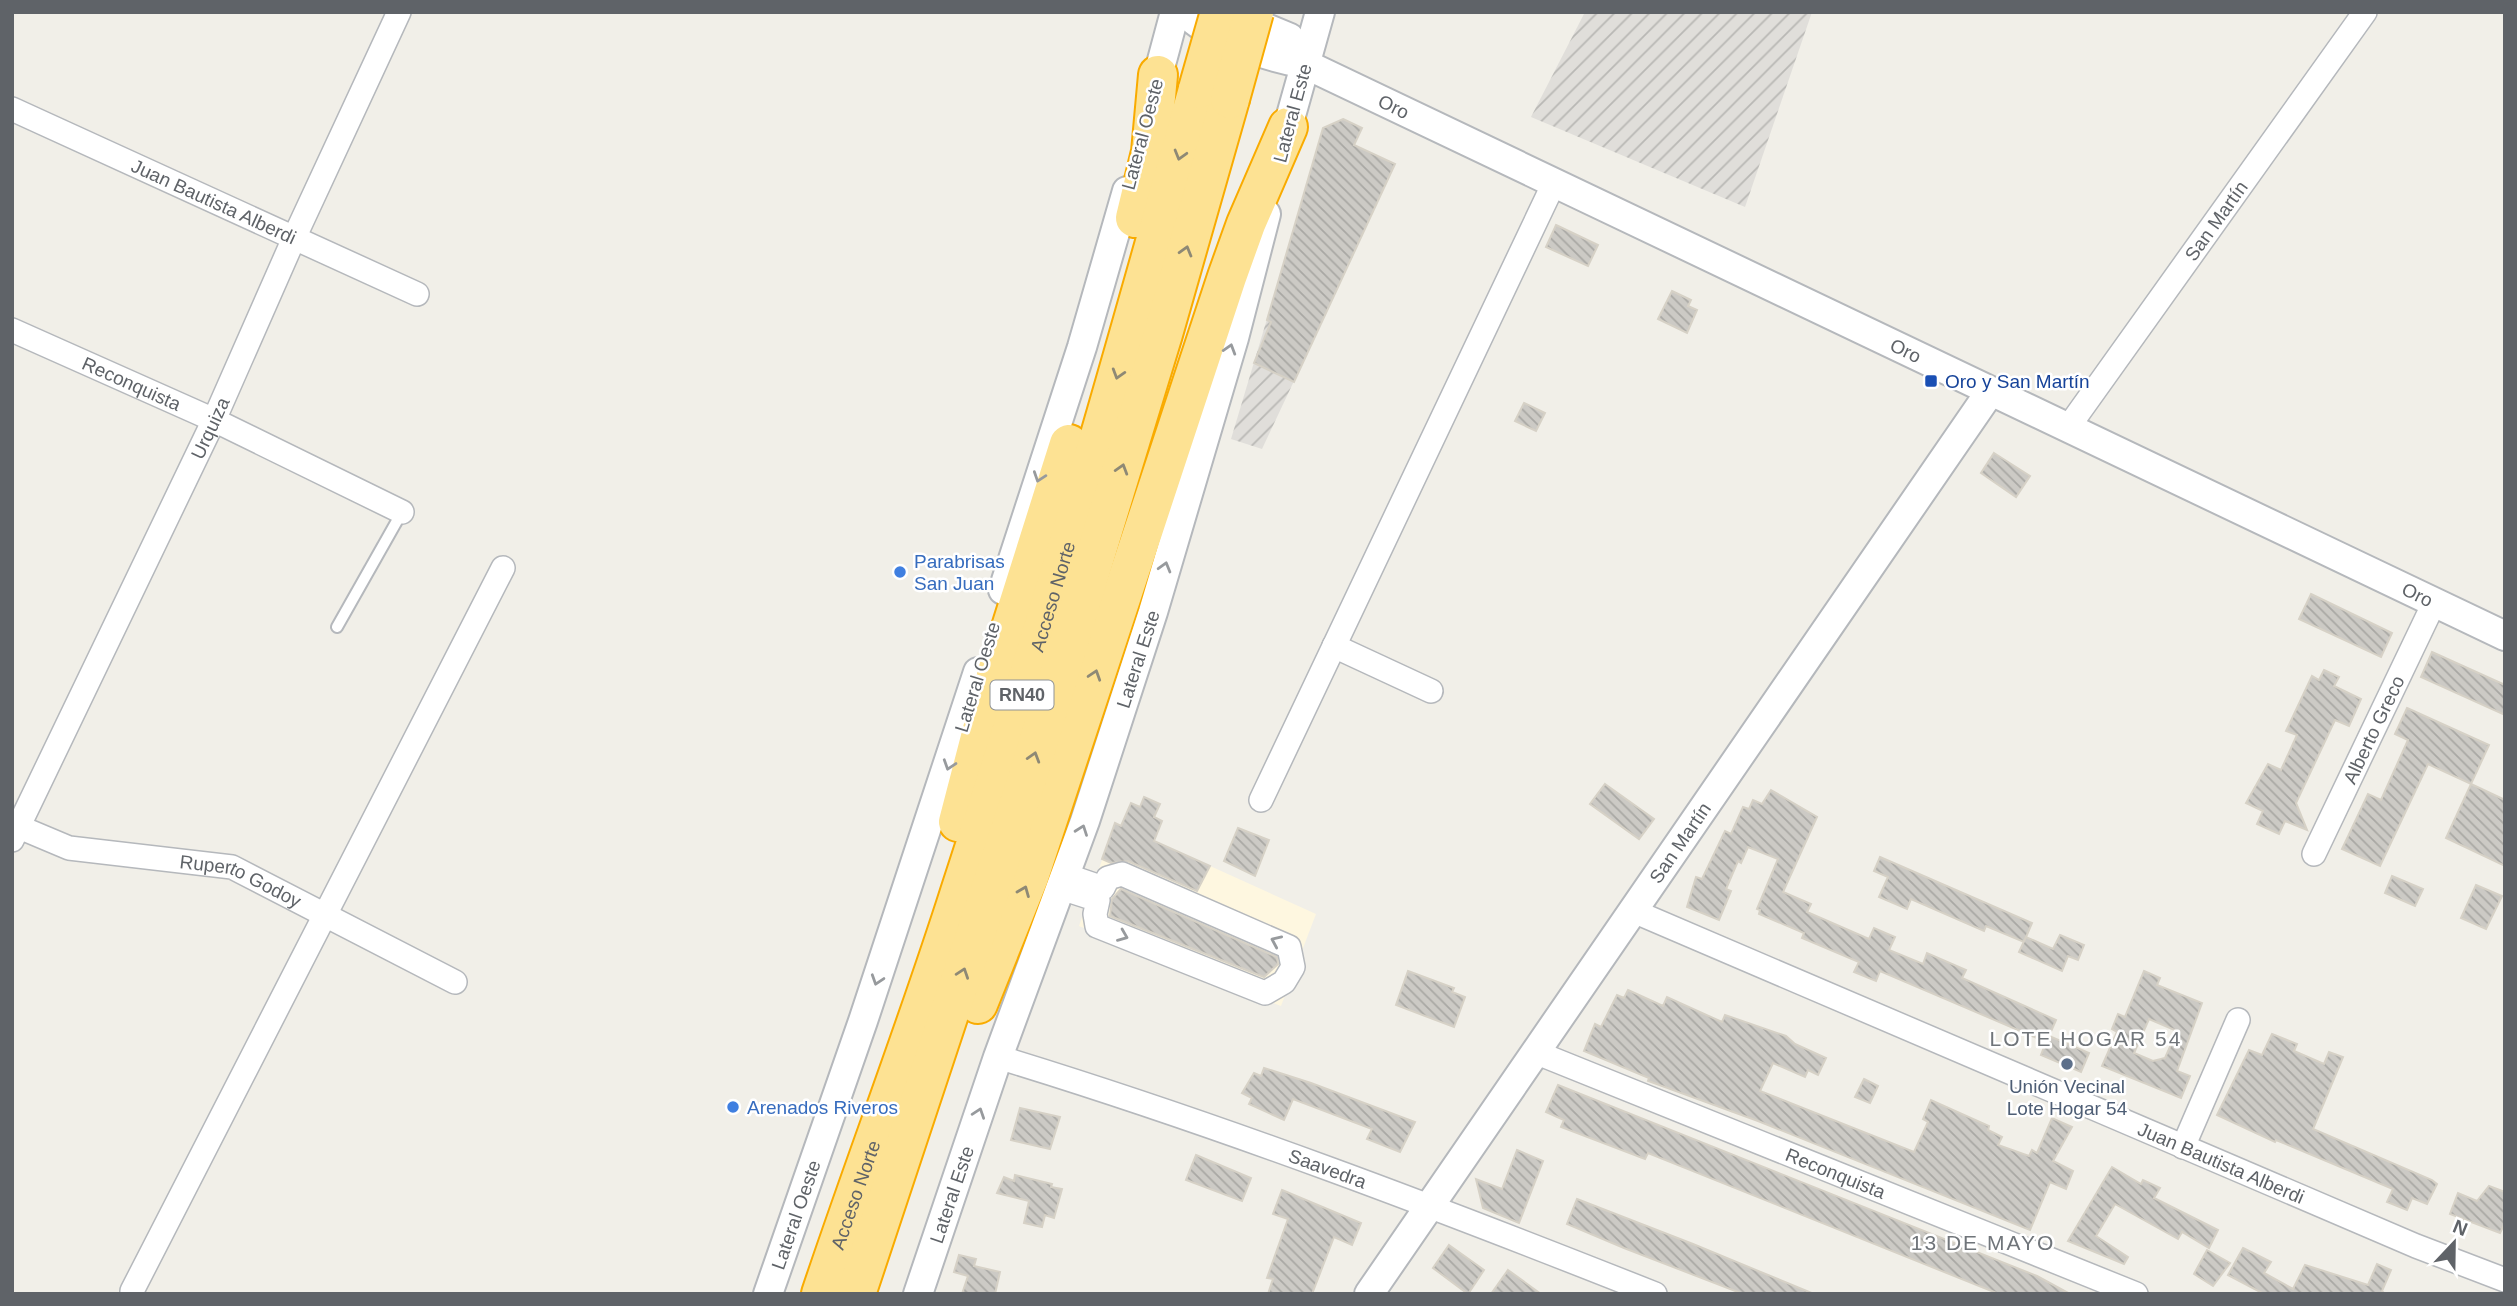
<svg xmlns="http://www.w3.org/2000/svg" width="2517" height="1306" font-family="Helvetica,sans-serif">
  <defs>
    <pattern id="industrial-furrows" width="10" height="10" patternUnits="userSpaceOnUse" patternTransform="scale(1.75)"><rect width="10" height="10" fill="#e0deda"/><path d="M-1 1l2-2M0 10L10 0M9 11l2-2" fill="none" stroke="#b9b8b5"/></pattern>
    <pattern id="building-back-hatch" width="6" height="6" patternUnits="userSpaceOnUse" patternTransform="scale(1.75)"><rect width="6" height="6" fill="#cccac5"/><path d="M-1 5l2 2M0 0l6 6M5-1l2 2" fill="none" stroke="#a9a8a4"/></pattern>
  </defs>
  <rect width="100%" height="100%" fill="#f1efe8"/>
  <!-- commercial -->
  <polygon fill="#fef7e0" points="1115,823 1316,914 1281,1006 1079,926"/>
  <!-- industrial -->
  <g fill="url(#industrial-furrows)">
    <polygon points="1585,12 1812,12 1745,207 1531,117"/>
    <polygon points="1297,219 1357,247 1262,449 1231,439"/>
  </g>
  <!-- building -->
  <g fill="url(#building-back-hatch)" stroke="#d6d1c6" stroke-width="2" fill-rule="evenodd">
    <polygon points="1343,119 1362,128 1354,145 1395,164 1294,382 1254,363 1271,322 1267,320 1323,128"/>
    <polygon points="1556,225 1598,245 1588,266 1546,247"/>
    <polygon points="1672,291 1691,300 1688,306 1697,310 1687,333 1658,319"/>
    <polygon points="1524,403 1545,413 1536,431 1515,421"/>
    <polygon points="1994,453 2030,476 2016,497 1981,473"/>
    <polygon points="2311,594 2392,633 2381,657 2299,619"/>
    <polygon points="2432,652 2505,685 2505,715 2421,677"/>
    <polygon points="2324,670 2339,677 2334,686 2361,699 2349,726 2335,720 2296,803 2307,830 2285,821 2279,834 2257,824 2263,811 2246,803 2268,764 2281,770 2297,735 2286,731 2312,676 2319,680"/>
    <polygon points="2407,708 2489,745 2471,784 2428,764 2380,866 2342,849 2368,794 2381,800 2408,740 2395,734"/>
    <polygon points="1605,784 1654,819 1639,839 1590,804"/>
    <polygon points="2471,784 2505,800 2505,866 2446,838"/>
    <polygon points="1771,790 1817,817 1783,892 1811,904 1807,912 1869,939 1874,928 1895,937 1889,950 1923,964 1927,953 1966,970 1962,978 2056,1020 2049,1036 2089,1053 2081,1072 2041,1055 2046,1042 1880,971 1876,981 1854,972 1859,962 1802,938 1804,933 1759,914 1760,910 1757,909 1778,859 1748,847 1741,863 1738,861 1726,889 1731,891 1719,920 1687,907 1696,877 1702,879 1725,831 1731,834 1743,807 1749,809 1753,800 1762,804"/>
    <polygon points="1144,797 1160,804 1154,817 1162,821 1154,841 1210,866 1197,891 1128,861 1111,863 1102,859 1115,823 1121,826 1131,803 1140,807"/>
    <polygon points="1238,828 1269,840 1255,876 1224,861"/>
    <polygon points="1880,857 2032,923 2024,942 1986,926 1984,931 1911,899 1907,909 1879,897 1888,877 1874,871"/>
    <polygon points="2392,876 2423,889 2415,906 2385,893"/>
    <polygon points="2476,885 2502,896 2486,929 2461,918"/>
    <polygon points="1121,889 1277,957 1278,964 1264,977 1110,916 1112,899"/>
    <polygon points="2060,935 2084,945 2078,960 2068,956 2062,971 2019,952 2026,937 2053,949"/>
    <polygon points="1408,971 1454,988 1452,992 1465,997 1454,1027 1396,1005"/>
    <path d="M2144,971L2160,978L2157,985L2202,1003L2177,1071L2190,1076L2181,1098L2102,1066L2117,1032L2112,1029L2118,1014L2125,1017ZM2149,1019L2177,1031L2165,1058L2153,1061L2134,1053Z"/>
    <polygon points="1628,990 1663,1006 1667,997 1722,1022 1725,1015 1786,1036 1795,1044 1826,1058 1818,1075 1808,1070 1805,1077 1773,1063 1760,1091 1914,1152 1928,1122 1923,1119 1931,1100 1989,1126 1988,1130 2002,1137 1998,1145 2029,1156 2032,1150 2037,1153 2052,1118 2072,1127 2053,1161 2073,1171 2066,1189 2050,1182 2030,1230 1758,1121 1648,1081 1649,1078 1584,1051 1595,1024 1601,1027 1617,995 1624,998"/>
    <polygon points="2272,1034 2297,1044 2294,1051 2324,1064 2329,1052 2343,1057 2313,1129 2432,1180 2437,1184 2427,1204 2412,1198 2407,1210 2387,1202 2393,1189 2276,1140 2275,1142 2217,1115 2249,1050 2262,1055"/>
    <polygon points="1264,1068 1311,1083 1415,1122 1400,1152 1367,1139 1372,1129 1293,1099 1284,1120 1249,1104 1252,1098 1242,1093 1254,1073 1261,1076"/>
    <polygon points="1864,1079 1878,1086 1870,1103 1855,1097"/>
    <polygon points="1558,1085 2037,1276 2070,1294 1999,1294 1648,1153 1645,1159 1561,1127 1564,1120 1546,1112"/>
    <polygon points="1020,1108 1060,1117 1050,1149 1011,1140"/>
    <polygon points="1517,1150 1543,1161 1519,1223 1483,1208 1476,1179 1502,1189"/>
    <polygon points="1196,1155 1251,1178 1242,1201 1186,1180"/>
    <polygon points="2112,1167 2141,1184 2143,1180 2160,1188 2154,1198 2218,1230 2209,1248 2182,1232 2178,1239 2115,1204 2096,1236 2128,1257 2124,1264 2068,1241"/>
    <polygon points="1015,1175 1052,1184 1051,1187 1062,1189 1054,1218 1045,1215 1042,1227 1024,1223 1029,1201 997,1193 1004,1177 1014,1181"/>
    <polygon points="2489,1186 2505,1192 2505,1223 2500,1233 2450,1214 2458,1193 2477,1201"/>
    <polygon points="1282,1190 1361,1223 1352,1245 1334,1237 1312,1294 1268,1294 1273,1279 1267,1278 1288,1219 1273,1214"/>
    <polygon points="1577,1199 1693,1244 1814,1294 1743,1294 1624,1248 1567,1224"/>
    <polygon points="1449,1245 1484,1270 1468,1294 1433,1268"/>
    <polygon points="2243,1248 2271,1262 2264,1273 2293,1289 2305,1265 2368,1285 2377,1264 2391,1270 2382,1291 2385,1294 2264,1294 2228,1275"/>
    <polygon points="2207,1250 2230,1263 2213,1286 2194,1274"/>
    <polygon points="959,1255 976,1259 974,1266 1000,1272 995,1294 962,1294 968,1276 954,1272"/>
    <polygon points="1508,1270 1541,1294 1491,1294"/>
  </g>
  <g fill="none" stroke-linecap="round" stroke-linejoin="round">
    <defs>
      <polyline id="service" points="337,627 402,512"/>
      <g id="minor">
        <path id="s1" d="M12,109L417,294"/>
        <path id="s2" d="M12,330L214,420L402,512"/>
        <path id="s3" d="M2067,429L2365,12"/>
        <polyline points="1334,646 1431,691"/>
        <polyline points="1261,800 1554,183"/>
        <path id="s4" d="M12,824L69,848L232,867L455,982"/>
        <path id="s5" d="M12,840L214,420L295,236L399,12"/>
        <path id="s6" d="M2314,854L2434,603"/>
        <polyline points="1061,888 1098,900 1095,914 1097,926 1265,993 1284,982 1293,967 1289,947 1122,874 1108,878 1103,888 1065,875"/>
        <path id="s7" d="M1631,910L2416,1246L2505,1280"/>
        <path id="s8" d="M1535,1052L2136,1294"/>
        <path id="s9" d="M998,1057C1221,1125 1438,1208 1655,1294"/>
        <polyline points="2183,1147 2238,1020"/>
        <polyline points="132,1291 503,568"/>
      </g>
      <g id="tertiary">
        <path id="s10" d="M1185,12C1211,40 1268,57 1305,64L2505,636"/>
        <polyline points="1233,14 1290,38 1305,64"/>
        <polyline points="1153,94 1175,12"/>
        <polyline points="1283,144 1320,12"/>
        <polyline points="1003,590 1082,347 1127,191"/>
        <path id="s11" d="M768,1294L863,1021L978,672"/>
        <path id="s12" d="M918,1294L998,1057L1085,821L1153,612L1234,338L1266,214"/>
        <path id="s13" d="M1369,1294L1990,392"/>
      </g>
      <g id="motorway">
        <polyline points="1135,218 1151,152 1158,75"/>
        <polyline points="958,822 997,672 1069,444"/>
        <polyline points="978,1004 1029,877 1227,277 1246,224 1288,127"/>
        <path id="s14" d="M821,1294C866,1160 917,1027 960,892C1047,627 1123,358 1198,89"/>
        <polyline points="856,1294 1028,776 1163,334 1230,99"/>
      </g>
    </defs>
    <!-- service casing -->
    <use href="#service" stroke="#b5b8bc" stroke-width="14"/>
    <!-- minor casing -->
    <use href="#minor" stroke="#b5b8bc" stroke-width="26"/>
    <!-- tertiary casing -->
    <use href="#tertiary" stroke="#b5b8bc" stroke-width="32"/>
    <!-- motorway casing -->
    <use href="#motorway" stroke="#f9ab00" stroke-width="42"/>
    <!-- service -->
    <use href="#service" stroke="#fff" stroke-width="10"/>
    <!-- minor -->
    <use href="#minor" stroke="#fff" stroke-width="23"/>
    <!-- tertiary -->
    <use href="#tertiary" stroke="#fff" stroke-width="28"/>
    <!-- motorway -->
    <use href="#motorway" stroke="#fde293" stroke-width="38"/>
    <defs>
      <g id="motorway-bridge">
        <polyline points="1198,89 1220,12"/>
        <polyline points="1230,99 1254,12"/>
      </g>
    </defs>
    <!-- motorway-bridge casing -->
    <use href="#motorway-bridge" stroke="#f9ab00" stroke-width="42" stroke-linecap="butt"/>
    <!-- motorway-bridge -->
    <use href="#motorway-bridge" stroke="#fde293" stroke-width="38"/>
  </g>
  <!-- one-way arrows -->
  <defs><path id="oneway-chevron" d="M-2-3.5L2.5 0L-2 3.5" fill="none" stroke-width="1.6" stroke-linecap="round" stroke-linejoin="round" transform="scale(1.75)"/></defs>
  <g stroke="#8e8975">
    <use href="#oneway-chevron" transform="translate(1180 155) rotate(106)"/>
    <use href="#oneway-chevron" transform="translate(1186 251) rotate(-74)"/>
    <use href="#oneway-chevron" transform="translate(1118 374) rotate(107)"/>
    <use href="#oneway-chevron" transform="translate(1122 469) rotate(-73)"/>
    <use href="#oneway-chevron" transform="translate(1095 675) rotate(-72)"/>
    <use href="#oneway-chevron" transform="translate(1034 757) rotate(-73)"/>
    <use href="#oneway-chevron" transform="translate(1024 891) rotate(-68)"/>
    <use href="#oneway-chevron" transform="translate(963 973) rotate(-71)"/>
  </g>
  <g stroke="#979a9d">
    <use href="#oneway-chevron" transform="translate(1230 349) rotate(-73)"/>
    <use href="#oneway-chevron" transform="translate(1039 477) rotate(109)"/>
    <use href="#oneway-chevron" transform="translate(1165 567) rotate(-74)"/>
    <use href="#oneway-chevron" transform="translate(949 765) rotate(108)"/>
    <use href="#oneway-chevron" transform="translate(1082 830) rotate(-70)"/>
    <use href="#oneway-chevron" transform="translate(1123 936) rotate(22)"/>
    <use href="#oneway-chevron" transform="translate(1276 941) rotate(-156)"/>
    <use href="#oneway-chevron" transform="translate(877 980) rotate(108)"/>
    <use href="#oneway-chevron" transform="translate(979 1113) rotate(-71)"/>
  </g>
  <!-- markers -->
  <rect fill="#1a4fb4" stroke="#fff" stroke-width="2.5" x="1924" y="374" width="14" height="14" rx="3.5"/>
  <g fill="#3f7fe0" stroke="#fff" stroke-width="2.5">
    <circle cx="900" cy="572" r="7"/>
    <circle cx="733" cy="1107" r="7"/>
  </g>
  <circle fill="#5c6f8a" stroke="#fff" stroke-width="2.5" cx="2067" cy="1064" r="7"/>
  <g text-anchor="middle" stroke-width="5" stroke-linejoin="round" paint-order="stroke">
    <!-- shield labels -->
    <rect fill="#fff" stroke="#8f9295" stroke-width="2" x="990.5" y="680.5" width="63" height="29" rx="5"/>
    <g font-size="18" font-weight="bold" fill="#5f6368">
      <text x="1022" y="701">RN40</text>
    </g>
    <!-- street labels -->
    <g font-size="19" fill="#5f6368" stroke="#fff">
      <text dy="7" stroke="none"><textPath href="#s10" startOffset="231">Oro</textPath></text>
      <text transform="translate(1292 113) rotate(-75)" y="7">Lateral Este</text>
      <text transform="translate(1142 134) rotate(-75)" y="7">Lateral Oeste</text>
      <text dy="7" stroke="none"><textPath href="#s1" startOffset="222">Juan Bautista Alberdi</textPath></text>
      <text dy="7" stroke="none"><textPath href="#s3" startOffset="256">San Martín</textPath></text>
      <text dy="7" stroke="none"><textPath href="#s10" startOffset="798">Oro</textPath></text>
      <text dy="7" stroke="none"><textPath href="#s2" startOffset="131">Reconquista</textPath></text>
      <text dy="7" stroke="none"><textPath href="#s5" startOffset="457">Urquiza</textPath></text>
      <text dy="7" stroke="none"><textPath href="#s10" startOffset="1365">Oro</textPath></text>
      <text dy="7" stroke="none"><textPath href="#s14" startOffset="735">Acceso Norte</textPath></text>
      <text dy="7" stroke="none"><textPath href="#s12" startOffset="672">Lateral Este</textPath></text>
      <text transform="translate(977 677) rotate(-73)" y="7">Lateral Oeste</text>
      <text dy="7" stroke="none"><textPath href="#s6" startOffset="138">Alberto Greco</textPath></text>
      <text dy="7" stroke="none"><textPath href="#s13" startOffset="548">San Martín</textPath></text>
      <text dy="7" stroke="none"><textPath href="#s4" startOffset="238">Ruperto Godoy</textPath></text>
      <text dy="7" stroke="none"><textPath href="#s7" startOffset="642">Juan Bautista Alberdi</textPath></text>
      <text dy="7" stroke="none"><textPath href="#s9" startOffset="348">Saavedra</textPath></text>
      <text dy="7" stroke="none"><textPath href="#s8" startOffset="324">Reconquista</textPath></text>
      <text dy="7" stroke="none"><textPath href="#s12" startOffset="105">Lateral Este</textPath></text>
      <text dy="7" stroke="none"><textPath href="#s14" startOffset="105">Acceso Norte</textPath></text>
      <text dy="7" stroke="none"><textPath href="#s11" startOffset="84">Lateral Oeste</textPath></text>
    </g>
    <!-- transit labels -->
    <g font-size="19" fill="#164399" stroke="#fff" text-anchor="start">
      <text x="1945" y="388">Oro y San Martín</text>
    </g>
    <!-- shop labels -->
    <g font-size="19" fill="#366cbe" stroke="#fff" text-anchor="start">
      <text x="914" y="568">Parabrisas<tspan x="914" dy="22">San Juan</tspan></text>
      <text x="747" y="1114">Arenados Riveros</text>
    </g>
    <!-- service labels -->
    <g font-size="19" fill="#4e5e75" stroke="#fff">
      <text x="2067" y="1093">Unión Vecinal<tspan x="2067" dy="22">Lote Hogar 54</tspan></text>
    </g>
    <!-- neighbourhood labels -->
    <g font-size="21" letter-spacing="2" fill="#70757a" stroke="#fff">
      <text x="2086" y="1046">LOTE HOGAR 54</text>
      <text x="1983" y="1250">13 DE MAYO</text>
    </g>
  </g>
  <!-- border -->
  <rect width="2517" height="1306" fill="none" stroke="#5f6368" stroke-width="28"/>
  <!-- north arrow -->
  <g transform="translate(2454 1243) rotate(22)" stroke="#ffffff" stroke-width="5" paint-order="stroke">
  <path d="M0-5L12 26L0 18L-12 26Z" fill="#5f6368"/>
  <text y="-10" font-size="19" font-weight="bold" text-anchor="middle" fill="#5f6368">N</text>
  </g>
</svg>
